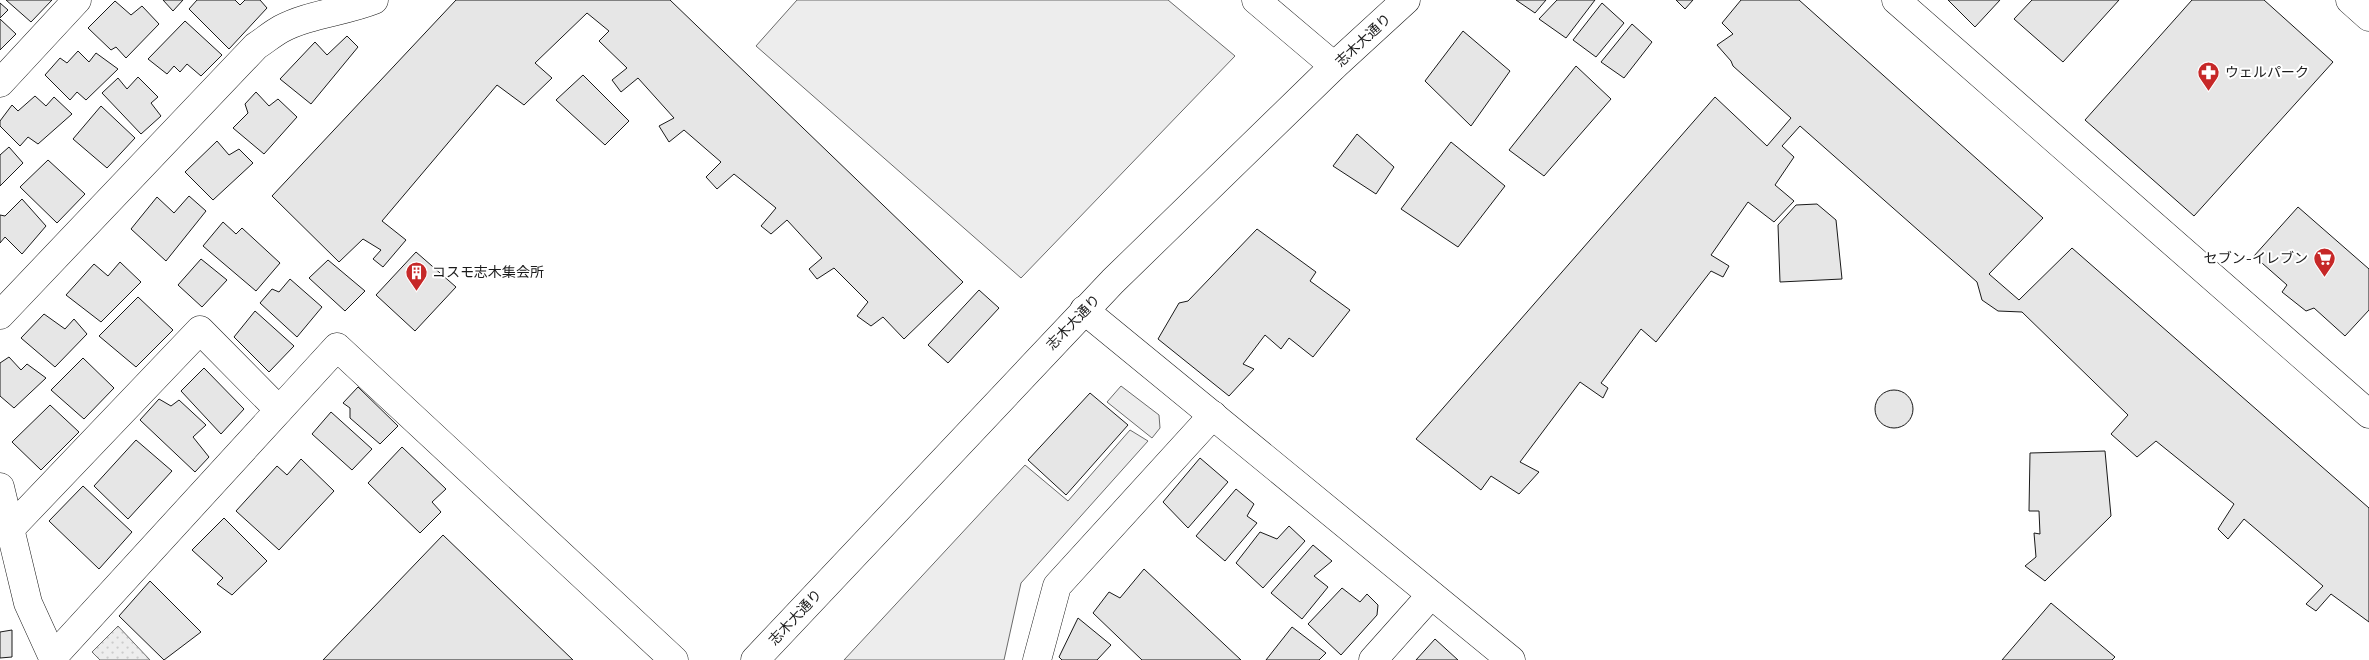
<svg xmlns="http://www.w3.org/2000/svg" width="2369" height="660" font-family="'Titillium Web','Noto Sans JP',sans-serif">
  <defs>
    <pattern id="park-dots" width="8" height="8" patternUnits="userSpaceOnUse" patternTransform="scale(1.25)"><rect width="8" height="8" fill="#ededed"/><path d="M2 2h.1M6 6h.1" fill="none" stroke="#cbcbcb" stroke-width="1.8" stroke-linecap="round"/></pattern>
  </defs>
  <rect width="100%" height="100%" fill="#fff"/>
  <!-- park -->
  <polygon fill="url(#park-dots)" stroke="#6a6a6a" points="118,626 150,660 100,660 92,652"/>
  <!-- pitch -->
  <g fill="#ededed" stroke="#6a6a6a">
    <polygon points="797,0 1168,0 1235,56 1021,278 756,46"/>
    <polygon points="1121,386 1159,415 1160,428 1152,438 1107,402"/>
    <polygon points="1130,430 1148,441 1021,583 1004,660 844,660 1025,465 1068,501"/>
  </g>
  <!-- building -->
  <g fill="#e6e6e6" stroke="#1a1a1a">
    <polygon points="6,0 52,0 31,22"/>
    <polygon points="163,0 183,0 173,11"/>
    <polygon points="197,0 235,0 240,5 245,0 260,0 267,8 229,49 189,9"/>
    <polygon points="456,0 670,0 963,282 904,339 883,317 871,326 857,316 868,302 834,268 817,279 809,269 822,258 787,220 771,234 761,226 776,208 734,174 717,189 706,177 721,162 684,130 669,142 659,126 674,118 638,78 621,92 612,80 627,68 599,41 609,31 587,13 535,63 552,78 524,105 497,85 382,221 406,240 383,267 373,259 381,250 363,239 339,262 272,196"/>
    <polygon points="1516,0 1546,0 1535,13"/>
    <polygon points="1557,0 1595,0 1566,38 1539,19"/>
    <polygon points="1676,0 1693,0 1685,9"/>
    <polygon points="1741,0 1799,0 2043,218 1989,274 2019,300 2072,248 2369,508 2369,622 2331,594 2316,611 2306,604 2323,586 2244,519 2228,539 2218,529 2234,504 2156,441 2137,457 2111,434 2128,415 2022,312 1998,311 1982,300 1977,282 1800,126 1782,146 1794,157 1775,185 1794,201 1774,222 1748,202 1711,255 1729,266 1723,277 1711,271 1656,342 1641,329 1601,383 1608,388 1603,398 1580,382 1520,462 1539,472 1519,494 1491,476 1481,490 1416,439 1715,97 1767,146 1791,118 1733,66 1731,61 1717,45 1733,34 1722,23"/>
    <polygon points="1948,0 2000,0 1975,27"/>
    <polygon points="2032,0 2119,0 2063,62 2014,19"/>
    <polygon points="2192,0 2264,0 2333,62 2194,216 2085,120"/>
    <polygon points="115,1 131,15 142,6 159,24 126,58 116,47 111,50 88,28"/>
    <polygon points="0,3 8,10 0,18"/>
    <polygon points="1602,3 1624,23 1596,57 1573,40"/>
    <polygon points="0,19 16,34 0,50"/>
    <polygon points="185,21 222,55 201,76 187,64 180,72 174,66 167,74 148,59"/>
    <polygon points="1632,24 1652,42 1624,78 1601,62"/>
    <polygon points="1463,31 1510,71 1471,126 1425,81"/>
    <polygon points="347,36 358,47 311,104 280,79 315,42 327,55"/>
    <polygon points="78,51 89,62 96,53 118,69 86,100 77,92 70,100 45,75 60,58 67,63"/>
    <polygon points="1576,66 1611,99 1544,176 1509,150"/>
    <polygon points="583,75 629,121 605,145 556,100"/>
    <polygon points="138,77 158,97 151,103 161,116 141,134 102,93 118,78 127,89"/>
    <polygon points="256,92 269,106 278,99 297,117 264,154 233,128 248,113 245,104"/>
    <polygon points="35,96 46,106 54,97 72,114 38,144 28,137 20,146 0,126 0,121 12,105 18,111"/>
    <polygon points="101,106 135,138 107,168 73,139"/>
    <polygon points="1357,134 1394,167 1376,194 1333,166"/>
    <polygon points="217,141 229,155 239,149 253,163 213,200 185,172"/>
    <polygon points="1451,142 1505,186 1458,247 1401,209"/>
    <polygon points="9,147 23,163 0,186 0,155"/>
    <polygon points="48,160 85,194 57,223 20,187"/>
    <polygon points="189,196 206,211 166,261 131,229 157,197 174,213"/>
    <polygon points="22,199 46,226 22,254 5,237 0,243 0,215 5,216"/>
    <polygon points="1817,204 1836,220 1842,279 1780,282 1778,225 1796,205"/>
    <polygon points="2298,207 2369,269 2369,310 2345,336 2314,308 2306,311 2282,292 2287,285 2254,256"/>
    <polygon points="223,222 236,234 242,228 280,263 256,291 203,246"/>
    <polygon points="1257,229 1316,272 1310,281 1350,310 1313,357 1289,338 1281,349 1265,335 1243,364 1254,369 1229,396 1158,339 1179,303 1188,301"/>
    <polygon points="416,252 456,287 415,331 376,295"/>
    <polygon points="201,259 227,280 202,307 178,285"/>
    <polygon points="328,260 365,291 345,311 309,278"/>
    <polygon points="120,262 141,282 101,322 66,295 94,264 108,276"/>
    <polygon points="290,279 322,307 297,337 260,303 272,289 279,292"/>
    <polygon points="979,290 999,308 948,363 928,345"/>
    <polygon points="138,297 173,330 136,367 99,336"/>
    <polygon points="255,311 294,346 269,372 234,337"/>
    <polygon points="44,314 65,329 74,319 87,334 55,367 21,338"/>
    <polygon points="9,357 21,370 27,364 46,378 14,408 0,396 0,363"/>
    <polygon points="83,358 114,388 84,419 51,390"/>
    <polygon points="204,368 244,409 221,434 181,391"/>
    <polygon points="358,387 398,426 380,444 350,418 350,408 343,403"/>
    <circle cx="1894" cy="409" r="19"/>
    <polygon points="1090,393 1128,425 1066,495 1028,460"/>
    <polygon points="159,399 171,406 179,400 206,425 193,437 209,457 195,472 140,420"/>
    <polygon points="50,405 79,432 41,470 12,442"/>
    <polygon points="331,412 372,449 352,470 312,434"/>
    <polygon points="136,440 172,471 128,519 94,486"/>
    <polygon points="402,447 446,489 432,502 441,512 420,533 368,483"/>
    <polygon points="2105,451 2111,516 2045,581 2025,566 2036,557 2034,533 2040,534 2039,511 2029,511 2030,453"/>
    <polygon points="1200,458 1228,482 1188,528 1163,502"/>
    <polygon points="301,459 334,491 279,550 236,511 277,466 287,475"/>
    <polygon points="83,486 132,532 99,569 49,521"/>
    <polygon points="1236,489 1254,504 1247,516 1257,523 1225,561 1196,536"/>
    <polygon points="224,518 267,561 232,595 217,584 223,578 192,550"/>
    <polygon points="1289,526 1305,541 1263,588 1236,563 1260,532 1277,539"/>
    <polygon points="443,535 573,660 323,660"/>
    <polygon points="1313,545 1332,561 1314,576 1328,587 1302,619 1271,593"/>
    <polygon points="1144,569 1241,660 1142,660 1093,613 1109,592 1120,598"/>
    <polygon points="150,581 201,632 164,660 119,616"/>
    <polygon points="1342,588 1360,602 1367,594 1378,605 1377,615 1341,655 1308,624"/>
    <polygon points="2051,603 2115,657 2112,660 2002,660"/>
    <polygon points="1078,618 1111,645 1097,660 1062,660 1059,657"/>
    <polygon points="1292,627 1326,653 1319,660 1266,660"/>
    <polygon points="12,630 12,657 0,658 0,632"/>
    <polygon points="1435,639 1458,660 1416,660"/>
  </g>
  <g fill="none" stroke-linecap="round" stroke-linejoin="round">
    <defs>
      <g id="minor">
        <polyline points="1256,0 1334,66"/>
        <polyline points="1896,0 2369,414"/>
        <polyline points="2350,0 2369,17"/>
        <polyline points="0,83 77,0"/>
        <polyline points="1084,310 1511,660"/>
        <path d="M0,315L256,46C264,41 272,34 281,29C309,14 344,12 374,0"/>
        <polyline points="0,487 28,603 54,660"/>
        <polyline points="9,530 200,330 279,410"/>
        <polyline points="53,657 337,347 674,660"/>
        <polyline points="1037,660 1057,586 1213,415"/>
        <polyline points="1373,660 1431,595"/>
      </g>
      <polyline id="major" points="755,660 1113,281 1334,66 1406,0"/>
    </defs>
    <!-- minor casing -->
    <use href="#minor" stroke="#1a1a1a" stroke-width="29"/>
    <!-- major casing -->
    <use href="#major" stroke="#1a1a1a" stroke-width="29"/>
    <!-- minor -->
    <use href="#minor" stroke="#fff" stroke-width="28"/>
    <!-- major -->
    <use href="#major" stroke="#fff" stroke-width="28"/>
  </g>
  <!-- icons -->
  <defs>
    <symbol id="pharmacy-pin" viewBox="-11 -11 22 30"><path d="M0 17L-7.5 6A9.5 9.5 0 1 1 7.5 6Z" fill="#c62828" stroke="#fff"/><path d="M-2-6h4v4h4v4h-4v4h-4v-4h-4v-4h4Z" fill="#fff"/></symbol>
    <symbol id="supermarket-pin" viewBox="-11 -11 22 30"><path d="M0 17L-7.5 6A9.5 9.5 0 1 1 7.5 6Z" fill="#c62828" stroke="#fff"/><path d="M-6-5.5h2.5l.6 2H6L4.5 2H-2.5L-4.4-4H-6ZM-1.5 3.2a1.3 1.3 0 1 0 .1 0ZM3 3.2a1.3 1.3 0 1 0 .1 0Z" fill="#fff"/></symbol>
    <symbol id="building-pin" viewBox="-11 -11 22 30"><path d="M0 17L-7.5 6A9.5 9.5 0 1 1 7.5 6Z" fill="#c62828" stroke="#fff"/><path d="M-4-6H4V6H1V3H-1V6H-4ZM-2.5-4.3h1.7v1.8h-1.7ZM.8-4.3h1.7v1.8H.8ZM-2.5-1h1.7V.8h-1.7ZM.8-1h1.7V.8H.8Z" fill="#fff"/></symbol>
  </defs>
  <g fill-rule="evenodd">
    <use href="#pharmacy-pin" x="2196" y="60" width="25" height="34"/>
    <use href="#supermarket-pin" x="2312" y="246" width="25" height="34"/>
    <use href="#building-pin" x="404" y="260" width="25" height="34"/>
  </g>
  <g text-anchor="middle" stroke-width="4" stroke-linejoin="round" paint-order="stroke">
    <!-- street labels -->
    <g font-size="14" fill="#1a1a1a" stroke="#fff">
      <text transform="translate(1363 40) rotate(-43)" y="5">志木大通り</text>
      <text transform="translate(1073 322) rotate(-46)" y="5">志木大通り</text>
      <text transform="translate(795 617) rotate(-47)" y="5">志木大通り</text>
    </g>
    <!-- poi labels -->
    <g font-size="14" fill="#1a1a1a" stroke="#fff" text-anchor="start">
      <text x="2225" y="77">ウェルパーク</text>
      <text x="2308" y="263" text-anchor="end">セブン-イレブン</text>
      <text x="432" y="277">コスモ志木集会所</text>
    </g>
  </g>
</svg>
